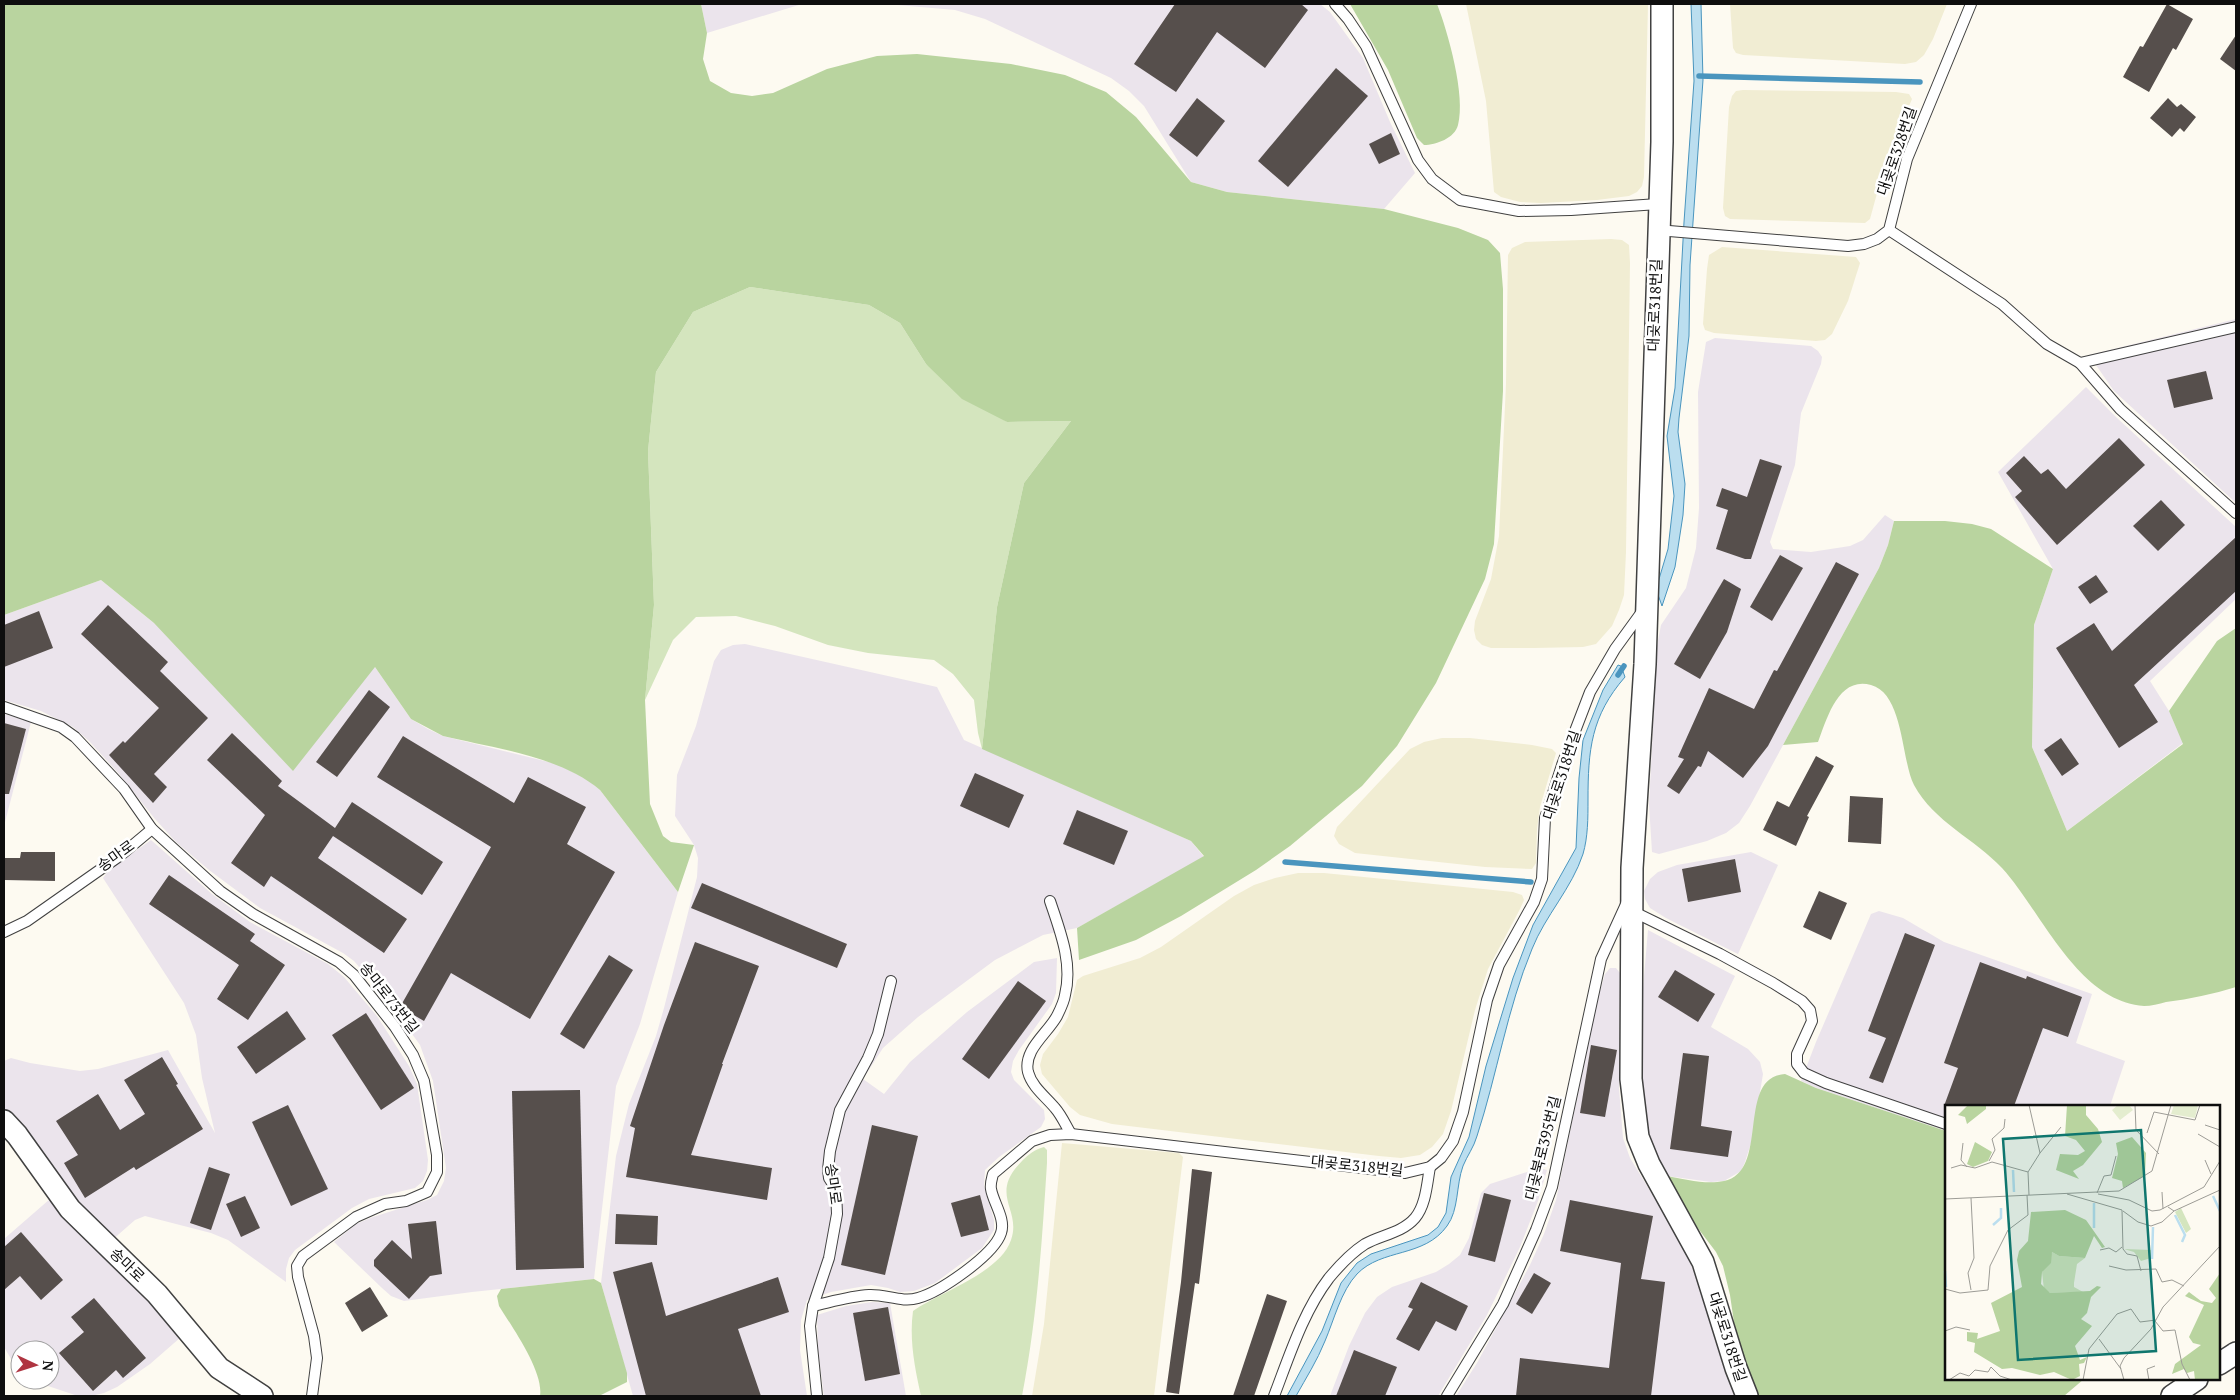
<svg xmlns="http://www.w3.org/2000/svg" width="2240" height="1400" font-family="'PT Serif','Noto Sans KR',serif">
  <rect width="100%" height="100%" fill="#fdfaf1"/>
  <!-- industrial -->
  <g fill="#ebe4ec">
    <polygon points="701,4 802,4 707,33"/>
    <polygon points="886,4 1320,4 1330,12 1363,58 1390,122 1415,173 1384,209 1227,192 1191,182 1144,106 1129,91 1111,78 985,19 955,10"/>
    <polygon points="2236,319 2236,503 2114,391 2089,355"/>
    <polygon points="1715,338 1811,346 1818,351 1822,357 1821,364 1801,413 1795,465 1770,542 1773,549 1811,552 1850,546 1863,540 1885,515 1894,521 1888,545 1879,568 1750,806 1739,823 1726,833 1707,841 1659,854 1652,852 1649,805 1657,646 1661,625 1686,588 1696,548 1699,508 1698,392 1706,342"/>
    <polygon points="2086,387 2117,418 2236,527 2236,599 2150,681 2169,711 2183,743 2067,831 2032,747 2034,625 2053,569 1998,472"/>
    <polygon points="101,580 154,623 375,667 411,719 428,729 443,736 557,764 587,779 600,790 678,892 640,1024 616,1086 594,1279 472,1292 404,1301 391,1296 382,1288 334,1242 356,1224 373,1217 427,1200 437,1195 444,1181 446,1168 433,1081 420,1045 389,1002 354,961 343,953 260,908 209,870 176,842 155,819 119,774 89,741 73,727 41,711 4,700 4,615"/>
    <polygon points="745,644 937,687 964,740 1191,841 1204,857 1077,928 1043,935 995,960 918,1017 883,1048 863,1079 884,1094 910,1062 967,1012 1034,962 1057,958 1056,993 1052,1004 1019,1050 1013,1061 1011,1072 1014,1080 1044,1110 1045,1119 1041,1127 999,1157 985,1170 984,1186 994,1220 994,1230 982,1248 935,1283 914,1291 900,1292 888,1288 871,1285 831,1292 807,1300 801,1320 800,1350 807,1396 633,1396 601,1283 616,1156 629,1104 656,1036 664,1008 697,877 698,858 694,845 675,816 677,775 696,726 714,661 721,650 733,645"/>
    <polygon points="4,714 31,722 4,826"/>
    <polygon points="151,840 212,894 250,922 328,964 344,977 377,1016 409,1066 417,1084 428,1160 427,1171 423,1181 415,1188 369,1199 352,1208 295,1250 289,1258 286,1269 286,1282 228,1240 211,1233 145,1216 135,1220 111,1241 75,1204 19,1127 4,1110 4,1061 11,1058 30,1063 80,1071 98,1069 168,1050 215,1133 202,1078 196,1035 184,1003 103,878 109,870"/>
    <polygon points="1751,852 1778,865 1738,954 1666,918 1650,908 1645,899 1644,891 1650,879 1658,872 1677,865"/>
    <polygon points="1879,911 1903,918 1944,942 2092,994 2076,1043 2125,1061 2110,1106 1946,1106 1946,1131 1816,1088 1801,1081 1816,1042 1871,914"/>
    <polygon points="1648,930 1735,976 1711,1027 1748,1049 1760,1062 1763,1074 1752,1140 1745,1162 1741,1171 1724,1181 1711,1182 1667,1176 1654,1154 1647,1135 1642,1103 1641,1041 1643,988"/>
    <polygon points="1610,968 1616,968 1620,973 1619,1088 1623,1138 1630,1158 1660,1207 1688,1257 1698,1282 1716,1343 1735,1396 1456,1396 1477,1363 1530,1265 1544,1234 1556,1200 1597,1001 1605,974"/>
    <polygon points="1539,1168 1547,1170 1538,1201 1520,1247 1487,1315 1438,1396 1330,1396 1349,1346 1365,1313 1377,1297 1392,1287 1436,1272 1449,1264 1460,1255 1469,1238 1481,1193 1490,1184"/>
    <polygon points="50,1199 128,1278 181,1337 150,1364 117,1387 104,1393 91,1396 78,1396 30,1380 50,1380 50,1350 20,1350 20,1374 4,1347 4,1239"/>
    <polygon points="872,1302 890,1303 906,1396 824,1396 818,1350 817,1315 846,1306"/>
  </g>
  <!-- farmland -->
  <g fill="#f1edd3">
    <polygon points="1466,4 1648,4 1644,177 1642,186 1637,192 1629,196 1597,200 1541,203 1520,202 1501,197 1494,192 1486,101"/>
    <polygon points="1730,4 1947,4 1933,39 1924,55 1916,62 1905,64 1743,55 1736,53 1733,48"/>
    <polygon points="1743,90 1896,92 1909,94 1912,99 1885,164 1870,219 1865,223 1730,219 1725,216 1723,208 1729,107 1732,96 1736,91"/>
    <polygon points="1611,239 1622,240 1629,245 1630,263 1626,552 1624,595 1619,610 1612,626 1596,644 1583,647 1534,648 1491,648 1482,645 1476,639 1474,630 1475,621 1491,579 1499,536 1506,384 1508,255 1512,248 1525,242"/>
    <polygon points="1722,247 1856,257 1860,263 1848,301 1832,334 1825,340 1816,341 1714,333 1705,330 1703,324 1707,269 1709,255"/>
    <polygon points="1442,738 1470,738 1532,745 1552,749 1556,753 1540,807 1537,829 1536,863 1532,869 1485,867 1355,853 1339,844 1334,836 1337,827 1410,749 1424,742"/>
    <polygon points="1298,873 1324,873 1513,892 1522,895 1524,900 1520,909 1488,969 1475,1010 1451,1111 1443,1134 1432,1147 1420,1155 1401,1158 1379,1156 1112,1124 1080,1115 1070,1107 1042,1074 1040,1065 1043,1054 1058,1034 1068,1017 1077,980 1083,976 1140,958 1161,947 1234,896 1254,885 1275,878"/>
    <polygon points="1062,1143 1179,1153 1183,1157 1154,1396 1032,1396 1044,1324"/>
  </g>
  <!-- green -->
  <g fill="#d4e5be">
    <polygon points="750,287 869,305 900,323 926,364 1007,422 1071,421 1024,483 997,607 982,749 978,733 974,700 953,674 934,660 868,653 828,645 775,626 736,616 696,617 673,640 645,700 654,605 648,451 656,372 693,312"/>
    <path d="M1044,1147L1047,1150V1163C1042,1242 1037,1319 1022,1396H921C915,1369 909,1340 913,1311C940,1292 1000,1273 1011,1240C1022,1209 988,1195 1022,1161C1028,1155 1035,1149 1044,1147Z"/>
  </g>
  <!-- forest -->
  <g fill="#b9d49f">
    <path d="M4,4H701L707,33L703,59L710,81L731,93L752,96L773,93L827,69L877,56L917,54L1011,64L1065,75L1106,92L1136,117L1191,182L1227,192L1384,209L1458,228L1488,240L1500,253L1503,289V391L1494,544L1485,579L1436,683L1397,746L1362,786L1290,846L1256,870L1181,916L1136,940L1079,960L1077,928L1204,856L1191,841L982,749L997,607L1024,483L1071,421L1007,422L962,399L926,364L900,323L869,305L750,287L693,312L656,372L648,451L654,605L645,700L650,804L663,836L671,842L694,845L678,892L600,790C560,756 493,748 443,736L411,719L375,667L293,771L154,623L101,580L4,615Z"/>
    <path d="M1350,4H1437C1448,32 1466,96 1458,125C1455,138 1436,145 1424,145L1417,138L1388,70Z"/>
    <path d="M1894,521H1945L1972,524L1991,529L2053,569L2034,625L2032,747L2067,831L2183,744L2169,711L2217,641L2236,628V987C2213,994 2190,999 2166,1002C2159,1004 2151,1006 2144,1006C2077,1001 2042,912 2002,868C1975,839 1934,822 1914,785C1901,760 1904,694 1871,685C1838,676 1827,719 1818,742L1783,745L1879,568L1888,545Z"/>
    <path d="M1785,1074L1816,1088L1946,1131V1379H2084L2064,1396H1757L1737,1343L1730,1295L1723,1266L1716,1252L1697,1227L1667,1176C1684,1179 1706,1185 1724,1181C1771,1171 1735,1077 1785,1074Z"/>
    <path d="M594,1279L601,1283L627,1373V1382L599,1396H540C544,1372 512,1327 499,1306L497,1296L501,1289Z"/>
  </g>
  <!-- water -->
  <g fill="#bbdeef" stroke="#4a95be">
    <polygon points="1691,4 1701,4 1703,80 1690,265 1689,336 1679,418 1678,432 1685,484 1683,515 1675,567 1662,606 1656,589 1668,549 1674,496 1667,436 1675,388 1684,222 1694,81"/>
    <path d="M1618,665L1621,666L1625,677C1591,716 1588,750 1588,800C1588,818 1588,837 1583,854C1572,888 1545,916 1532,949C1507,1009 1497,1075 1477,1136C1474,1147 1467,1156 1463,1166C1456,1185 1459,1210 1447,1226C1424,1258 1382,1248 1357,1274C1341,1291 1334,1320 1325,1341C1317,1361 1306,1378 1296,1396H1287L1322,1331L1341,1283L1357,1263L1371,1254L1428,1235L1438,1227L1446,1213L1451,1177L1469,1137L1486,1066L1513,978L1533,925L1576,848L1579,778L1583,740L1603,690Z"/>
  </g>
  <g fill="none" stroke-linecap="round" stroke-linejoin="round">
    <!-- stream -->
    <g stroke="#4a95be" stroke-width="5.5">
      <polyline points="1699,76 1920,82"/>
      <polyline points="1618,675 1624,666"/>
      <polyline points="1285,862 1531,882"/>
    </g>
  </g>
  <!-- building -->
  <g fill="#564f4c">
    <polygon points="1175,4 1301,4 1308,10 1265,68 1217,32 1176,92 1134,64"/>
    <polygon points="2167,4 2193,19 2176,50 2173,48 2149,92 2123,77 2140,46 2143,47"/>
    <polygon points="2236,35 2236,71 2220,59"/>
    <polygon points="1336,68 1368,96 1288,187 1258,161"/>
    <polygon points="1197,98 1225,121 1197,157 1169,135"/>
    <polygon points="2168,98 2177,107 2181,104 2196,117 2184,132 2180,128 2172,137 2150,118"/>
    <polygon points="1391,133 1400,154 1379,164 1369,144"/>
    <polygon points="2206,371 2213,399 2174,408 2167,380"/>
    <polygon points="2119,438 2145,465 2057,545 2015,497 2022,491 2006,473 2024,456 2041,474 2048,469 2066,489"/>
    <polygon points="1760,459 1782,466 1751,559 1745,559 1716,549 1728,510 1716,506 1722,488 1747,497"/>
    <polygon points="2161,500 2185,525 2158,551 2133,526"/>
    <polygon points="2236,537 2236,591 2134,685 2158,722 2119,748 2056,648 2094,623 2112,651"/>
    <polygon points="1780,555 1803,568 1772,621 1750,607"/>
    <polygon points="1836,562 1859,574 1768,746 1743,778 1708,751 1701,767 1698,766 1679,794 1667,786 1684,759 1678,757 1709,688 1754,709 1774,670 1777,671"/>
    <polygon points="2096,575 2108,592 2090,604 2078,587"/>
    <polygon points="1724,579 1741,589 1727,632 1700,679 1674,664"/>
    <polygon points="108,605 168,662 160,671 208,718 154,774 167,787 153,803 109,755 123,741 125,743 159,708 81,634"/>
    <polygon points="39,611 53,648 4,667 4,625"/>
    <polygon points="369,690 390,707 337,777 316,762"/>
    <polygon points="4,723 26,729 9,794 4,794"/>
    <polygon points="232,733 282,781 278,786 335,828 352,802 443,862 422,895 333,836 318,858 407,919 384,953 271,876 264,887 231,863 265,815 207,760"/>
    <polygon points="403,736 514,803 528,777 586,807 567,844 615,872 530,1019 451,973 424,1021 400,1007 491,847 377,777"/>
    <polygon points="2061,738 2079,764 2062,776 2044,750"/>
    <polygon points="1816,756 1834,766 1807,816 1809,817 1796,846 1763,830 1777,801 1789,807"/>
    <polygon points="975,773 1024,795 1009,828 960,806"/>
    <polygon points="1850,796 1883,798 1881,844 1848,842"/>
    <polygon points="1077,810 1128,831 1114,865 1063,844"/>
    <polygon points="21,852 55,852 55,881 4,880 4,858 20,858"/>
    <polygon points="1735,859 1741,892 1688,902 1682,869"/>
    <polygon points="169,875 255,934 250,941 285,965 248,1020 217,999 239,965 149,904"/>
    <polygon points="702,883 847,944 837,968 691,908"/>
    <polygon points="1819,891 1847,903 1831,940 1803,927"/>
    <polygon points="1905,933 1935,945 1883,1083 1869,1078 1886,1038 1868,1031"/>
    <polygon points="695,942 759,966 722,1064 723,1064 691,1155 772,1168 767,1200 626,1177 635,1128 630,1126 664,1025"/>
    <polygon points="609,955 633,970 584,1049 560,1034"/>
    <polygon points="1980,962 2026,979 2027,976 2082,997 2068,1037 2043,1028 2014,1106 1944,1106 1958,1068 1944,1063"/>
    <polygon points="1675,970 1715,994 1698,1022 1658,997"/>
    <polygon points="1018,981 1046,1001 989,1079 962,1059"/>
    <polygon points="287,1011 306,1039 256,1074 237,1047"/>
    <polygon points="366,1013 414,1088 381,1110 332,1035"/>
    <polygon points="1591,1045 1617,1050 1605,1117 1580,1113"/>
    <polygon points="1683,1053 1709,1056 1701,1126 1732,1131 1728,1157 1670,1149"/>
    <polygon points="162,1057 178,1084 176,1085 203,1129 136,1170 134,1167 85,1198 64,1163 78,1155 56,1121 98,1094 120,1130 145,1114 124,1080"/>
    <polygon points="580,1090 584,1268 516,1270 512,1091"/>
    <polygon points="288,1105 328,1189 291,1206 252,1122"/>
    <polygon points="872,1125 918,1136 885,1275 841,1265"/>
    <polygon points="209,1167 230,1174 211,1230 190,1223"/>
    <polygon points="1192,1169 1212,1172 1199,1284 1195,1283 1179,1394 1166,1392 1181,1282"/>
    <polygon points="1484,1193 1511,1200 1495,1262 1468,1255"/>
    <polygon points="980,1195 989,1230 961,1237 951,1203"/>
    <polygon points="245,1196 260,1228 241,1237 226,1204"/>
    <polygon points="1570,1200 1653,1216 1641,1279 1665,1282 1651,1396 1516,1396 1520,1358 1609,1368 1621,1263 1560,1251"/>
    <polygon points="616,1214 658,1216 657,1245 615,1244"/>
    <polygon points="436,1221 442,1274 430,1276 409,1299 374,1266 374,1260 392,1240 412,1259 408,1224"/>
    <polygon points="21,1232 63,1280 41,1300 20,1276 4,1290 4,1247"/>
    <polygon points="652,1262 666,1316 778,1277 789,1312 738,1329 761,1396 646,1396 613,1272"/>
    <polygon points="1534,1273 1551,1283 1532,1314 1516,1304"/>
    <polygon points="1421,1282 1468,1306 1456,1331 1436,1321 1419,1351 1396,1339 1413,1309 1408,1307"/>
    <polygon points="370,1287 388,1316 362,1332 345,1303"/>
    <polygon points="1267,1294 1287,1301 1254,1396 1233,1396"/>
    <polygon points="94,1298 146,1358 123,1378 116,1370 93,1391 59,1353 84,1332 71,1317"/>
    <polygon points="888,1307 900,1374 865,1381 853,1313"/>
    <polygon points="1354,1350 1397,1367 1385,1396 1336,1396"/>
  </g>
  <g fill="none" stroke-linecap="round" stroke-linejoin="round">
    <defs>
      <g id="service">
        <polyline points="1335,4 1348,19 1366,46 1418,160 1432,179 1460,200 1519,211 1571,210 1658,204"/>
        <polyline points="1657,230 1848,246 1864,244 1877,239 1889,230 1907,159 1971,4"/>
        <polyline points="1889,230 2002,304 2047,344 2080,363 2236,327"/>
        <polyline points="2080,363 2120,409 2236,513"/>
        <polyline points="4,707 61,727 75,737 124,789 152,829 220,891 253,914 339,962 354,975 395,1027 413,1055 424,1081 437,1155 437,1172 427,1192 406,1201 385,1204 356,1217 303,1256 297,1266 298,1277 314,1336 317,1358 312,1396"/>
        <path d="M1050,901C1060,931 1073,963 1065,995C1064,1002 1060,1010 1057,1016C1047,1034 1023,1050 1028,1072C1032,1087 1046,1097 1055,1108C1062,1116 1066,1126 1071,1134"/>
        <polyline points="1632,911 1720,954 1773,983 1802,1001 1810,1010 1812,1021 1797,1054 1797,1064 1804,1073 1826,1083 1946,1124"/>
        <polyline points="4,932 27,921 121,855 152,829"/>
        <path d="M813,1306C831,1302 850,1296 869,1295C885,1294 902,1303 918,1298C940,1292 994,1255 1001,1233C1006,1219 993,1202 991,1189C990,1184 992,1178 993,1174L1032,1141L1050,1135L1071,1134L1405,1173L1430,1167L1441,1158L1453,1141L1463,1112L1487,1000L1499,965L1534,902L1542,879L1545,818L1562,765L1590,692L1615,649L1644,609"/>
        <polyline points="817,1396 810,1326 813,1306 829,1258 837,1214 836,1189 829,1178 828,1170 830,1151 840,1110 868,1058 878,1034 891,981"/>
        <path d="M1274,1396C1289,1357 1303,1312 1329,1278C1339,1266 1351,1253 1365,1244C1381,1235 1402,1233 1415,1218C1426,1205 1427,1183 1430,1167"/>
        <polyline points="1447,1396 1503,1304 1536,1230 1552,1187 1601,959 1627,902"/>
      </g>
      <g id="minor">
        <polyline points="1662,4 1662,142 1645,664 1632,868 1631,1079 1638,1137 1649,1164 1703,1262 1736,1368 1747,1396"/>
        <polyline points="4,1121 17,1135 70,1209 157,1294 219,1368 262,1396"/>
        <polyline points="2219,1364 2236,1353"/>
        <polyline points="2172,1396 2197,1379"/>
      </g>
    </defs>
    <!-- service casing -->
    <use href="#service" stroke="#414141" stroke-width="12"/>
    <!-- minor casing -->
    <use href="#minor" stroke="#414141" stroke-width="24"/>
    <!-- service -->
    <use href="#service" stroke="#fff" stroke-width="10"/>
    <!-- minor -->
    <use href="#minor" stroke="#fff" stroke-width="21"/>
  </g>
  <g text-anchor="middle" stroke-width="5" stroke-linejoin="round" paint-order="stroke">
    <!-- street labels -->
    <g font-size="15" fill="#0e0e0e" stroke="#fff">
      <text transform="translate(1897 151) rotate(-71)" y="5">대곶로328번길</text>
      <text transform="translate(1655 305) rotate(-88)" y="5">대곶로318번길</text>
      <text transform="translate(1562 775) rotate(-72)" y="5">대곶로318번길</text>
      <text transform="translate(116 856) rotate(-36)" y="5">송마로</text>
      <text transform="translate(389 998) rotate(52)" y="5">송마로73번길</text>
      <text transform="translate(1543 1148) rotate(-76)" y="5">대곶북로395번길</text>
      <text transform="translate(1357 1166) rotate(6)" y="5">대곶로318번길</text>
      <text transform="translate(833 1184) rotate(82)" y="5">송마로</text>
      <text transform="translate(127 1265) rotate(44)" y="5">송마로</text>
      <text transform="translate(1727 1337) rotate(72)" y="5">대곶로318번길</text>
    </g>
  </g>
  <!-- overview -->
  <g transform="translate(1945 1105)">
    <rect width="275" height="275" fill="#fdfaf1"/>
    <path d="M236,103L246,124L241,128L230,107ZM179,144L206,145V153L196,156L189,147ZM107,147L114,151L140,153L132,159L129,178V182L138,187L105,188L99,185L97,167Z" fill="#d4e5be"/>
    <path d="M23,0H41V4L22,19L20,12L13,10ZM122,0H141V10L153,24L157,37L138,60L128,66L134,74L111,65L115,49L133,50L140,46L131,35L120,31ZM187,32L201,48L200,71L178,83L177,76L167,73L173,49L171,38ZM30,37L47,47L43,56L28,62L22,59ZM120,105L141,115L160,142L157,143L149,131L140,153L114,151L107,147L106,158L97,167L96,179L105,188L145,186L152,181L156,182L146,192L142,208L136,214L147,221L130,241L135,255L142,252L139,258L134,259L135,271L127,275L109,267L95,270L67,263L57,264L29,247L30,238L22,236V227L33,228L32,234L55,226L46,198L77,182L72,155L74,146L83,136L86,107ZM275,168V275H250L249,266L242,268L239,264L227,269L230,259L256,240L248,238L244,232L259,200L240,191L244,187L256,196L267,198L271,193L264,184Z" fill="#b9d49f"/>
    <path d="M173,0H184L188,5L175,15L167,5ZM229,0H253L250,13L226,9Z" fill="#e4edcf"/>
    <path fill="none" stroke="#bbdeef" stroke-width="2.5" d="M68,65L69,87M268,91L275,106M230,110L240,130L237,137M48,120L56,113V103M149,123V98M207,154L208,122M0,166L1,182"/>
    <path fill="none" stroke="#9d9c96" stroke-width="1" d="M190,0L191,25L214,49M260,20L275,25M202,28L209,7L250,15L255,0M253,29L275,42M18,38L16,55L22,62M95,48L116,22M260,55L266,69M44,56L50,45L47,34L59,23L60,14M6,63L16,60L30,63L47,57L83,67L84,90M83,67L95,48L84,0M217,87L218,104M152,88L159,71L166,70L171,51M122,89L177,105L178,144L182,149L192,151L196,166M153,89L184,95L207,106L215,105L259,82L275,56M0,94L174,86L207,66L226,0M223,102L229,106L275,85M178,106L193,117L206,121L217,117L229,106M155,145L164,143L171,147L177,142M164,161L181,165L211,164L217,177L227,175L239,181M0,184L15,188L43,185L45,161L63,125L83,110L82,90M26,185L23,168L29,153L26,93M210,216L218,226L230,225L237,259L245,275M0,226L11,222L25,225M154,234L176,264M4,275L15,268L24,271L30,265L43,267L46,262L55,271L67,275M138,275L144,244L172,209L186,204L195,217L211,215M179,275L175,261L179,253L206,224L218,202L275,141M204,275L202,264L210,261"/>
    <path fill="#0f766e" fill-opacity="0.15" stroke="#0f766e" stroke-width="2.5" d="M196,25L211,246L73,255L58,34Z"/>
    <rect width="275" height="275" fill="none" stroke="#0e0e0e" stroke-width="2.5"/>
  </g>
  <!-- border -->
  <rect width="2240" height="1400" fill="none" stroke="#0e0e0e" stroke-width="10"/>
  <!-- north arrow -->
  <g transform="translate(35 1365) rotate(94)"><circle r="24" fill="#ffffff" stroke="#9f9f9f"/>
  <path d="M0-4L9 19L0 12L-9 19Z" fill="#af3541"/>
  <text y="-8" font-size="14" font-weight="bold" text-anchor="middle" fill="#0e0e0e">N</text>
  </g>
</svg>
